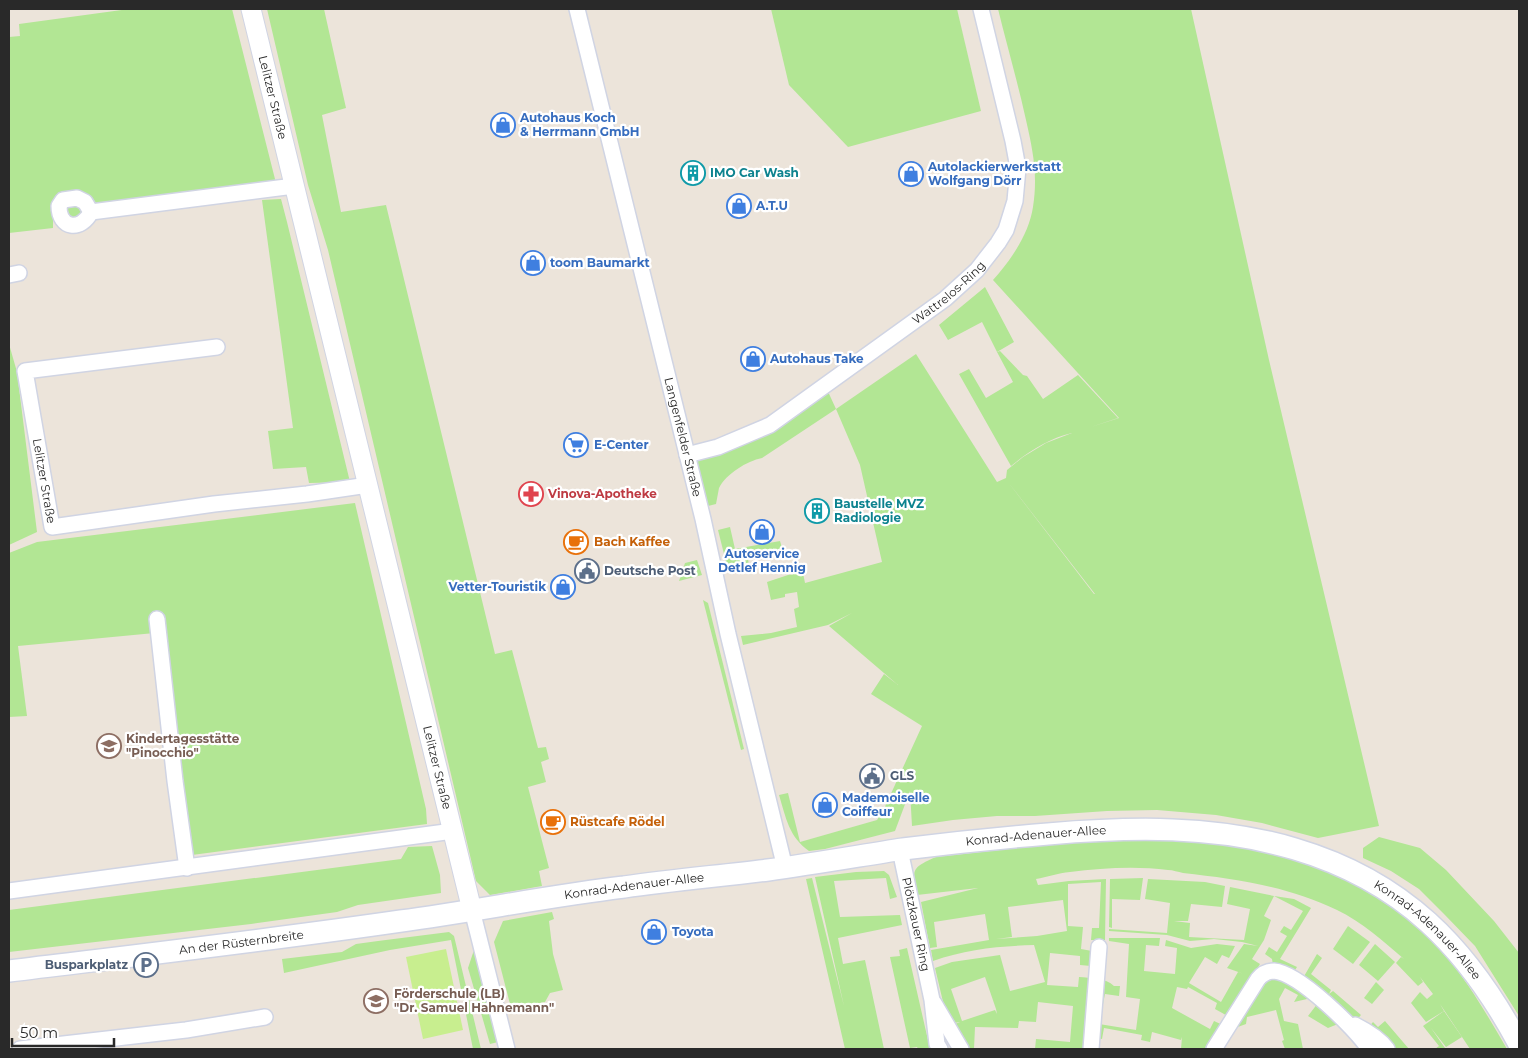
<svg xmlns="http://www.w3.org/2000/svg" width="1528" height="1058" font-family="Montserrat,sans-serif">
  <rect width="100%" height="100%" fill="#ece4da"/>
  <!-- green -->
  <g fill="#b2e694" fill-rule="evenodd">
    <polygon points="129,9 232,9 277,187 91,211 79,225 53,203 53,228 9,233 9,37 20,36 19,24"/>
    <polygon points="267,9 324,9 346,108 322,115 341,212 386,205 495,654 512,650 538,748 546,747 549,759 541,762 546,782 528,787 549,868 539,871 542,886 490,895 476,881 328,250 308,185"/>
    <polygon points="771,9 957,9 981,111 848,147 789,85"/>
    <path d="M998,9H1191L1269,360L1379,826L1318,838L1262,823L1216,815L1157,810L1107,811L1035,816H997L953,820L912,826L910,791L895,831L825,849L809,851C789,837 786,818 779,795L788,793L800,842L877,820L883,811L922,726L871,694L884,674L898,685L829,626L852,613L828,625L743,645L741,636L771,633L797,627L794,609L799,607L797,592L785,594V597L771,600L767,582L788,575L803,573L805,583L882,562L860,465L836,409L916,354L997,482L1006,478L1007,470L1023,457L1046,443L1072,433C1050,438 1029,451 1011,466L959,374L969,369L986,398L1013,382L997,352L1000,351L1023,375L1027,376L1043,399L1078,375L1118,418L1091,427L1119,418L993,280C1011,260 1029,234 1033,207C1038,175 1033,151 1026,120C1018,83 1007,46 998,9ZM1008,482L1095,594H1094Z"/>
    <polygon points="281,199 287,222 350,482 309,483 306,467 273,469 268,431 293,428 262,200"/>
    <polygon points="985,287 1014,342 997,352 982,322 948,340 939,325"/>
    <polygon points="9,344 17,372 37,532 9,545"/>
    <path d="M825,385L836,409L762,458C747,461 726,474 719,488C718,493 717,499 716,504L700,508L687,456L718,447Z"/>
    <polygon points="355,503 426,809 427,824 192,855 165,632 18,646 27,716 9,717 9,553 37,542"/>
    <polygon points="730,527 735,549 780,541 783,551 748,559 749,565 728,570 718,530"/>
    <polygon points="697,560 702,575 679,581 685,563"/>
    <polygon points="703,600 708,603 744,749 741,750"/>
    <polygon points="1379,837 1420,848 1446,870 1494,921 1519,953 1519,1016 1475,946 1444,914 1419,889 1391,871 1363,858 1363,848"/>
    <path d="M1098,839C1124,839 1151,838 1177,839C1278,844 1380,878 1447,957C1470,985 1489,1018 1507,1049H1470L1440,1004L1444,1011L1426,1022L1411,1003L1420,992L1427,999L1433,994L1420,977L1423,982L1418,986L1396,963L1401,957L1404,959C1383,941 1362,922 1337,910C1288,886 1236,879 1183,873C1178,872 1173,870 1168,870C1136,866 1102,868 1070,872C1058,873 1047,877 1036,879L1038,885L1069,881L1106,879L1105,940H1091L1092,928H1099L1101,882L1068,884V926L1083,927L1081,949L1092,951L1091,966L1080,965V956L1050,953L1047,985L1078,987L1079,977C1090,978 1106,978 1114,986H1120L1119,996L1105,994L1099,1024L1136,1030L1140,999L1126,997L1129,944L1109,941V938H1160L1159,946L1146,945L1144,971L1175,974L1177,948L1165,946L1166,940L1191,948L1217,944L1235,946L1229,958L1222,955L1217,964L1205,957L1189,983L1221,1002L1238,972L1244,974L1227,968L1244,944L1258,946L1242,942L1214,939L1190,941L1167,935L1109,931V929L1167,933L1170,903L1145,899L1148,879L1205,882L1225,886L1222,907L1191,904L1188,921H1174L1190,923L1189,937L1244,940L1250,909L1227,904L1230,887L1274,896L1264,916L1271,920L1264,940L1252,959L1260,964L1257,969L1262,974L1274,971L1272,959L1265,954L1269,947L1277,952L1287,936L1280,932L1284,926L1291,930L1303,911L1274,896L1294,899L1311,908L1280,959L1297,967L1290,978L1312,992L1307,999L1294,1002L1298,995L1285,988L1279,999L1284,1021L1298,1024L1303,1049H1285L1282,1041L1284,1040L1276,1010L1247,1017L1246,1024L1235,1028L1233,1019L1215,1009L1217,1003L1188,987L1187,989L1177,987L1172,1008L1210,1029L1214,1021L1227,1027L1214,1049H1181L1182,1037L1181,1040L1152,1032L1150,1042L1141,1040L1142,1035L1104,1028L1102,1039L1092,1037L1091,1048L1100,1049H1035L1036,1039L1070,1042L1073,1006L1038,1002L1036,1022L1019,1021L1018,1028L975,1027L974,1049H967L955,1024L960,1022L954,1023L944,1006L935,968L952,962L1000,955L1010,991L1045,982L1034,945C1000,946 966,949 933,961L931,950L989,940L985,914L934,922L937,947L930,948L921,902L978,888L917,895C912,869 911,868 936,857ZM1063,900L1067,931L1037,936L996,939L1012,937L1008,907ZM985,977L996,1009L997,1014L995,1010L962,1021L951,989Z"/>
    <polygon points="432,846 440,875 441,893 358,905 337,912 251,924 9,952 9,910 401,859 408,847"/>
    <polygon points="884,871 889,875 897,897 890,899 886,878 834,881 840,917 900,915 902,925 838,938 843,964 865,960 884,1049 845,1049 806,879 812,878 844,1006 815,877 856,872"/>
    <polygon points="1143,878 1140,900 1112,899 1112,928 1109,927 1110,879"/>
    <polygon points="552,912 554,919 549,921 553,954 563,990 550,993 545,1002 511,1008 494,942 503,921"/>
    <polygon points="1348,926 1370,942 1353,964 1333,949"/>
    <polygon points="449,932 454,936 481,1049 473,1049 451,940 390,950 284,973 282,959 342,952 356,944 378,941"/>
    <polygon points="1375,944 1395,962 1378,981 1359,965"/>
    <polygon points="907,948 930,1049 918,1049 917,1047 910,1048 890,957 900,956 899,950"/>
    <polygon points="474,950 498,1042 490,1044 468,968"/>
    <polygon points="1317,954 1322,958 1311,974 1331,990 1329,994 1333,991 1361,1015 1353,1024 1338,1024 1328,1028 1308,1016 1321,999 1303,978"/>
    <polygon points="1376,982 1384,990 1372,1004 1364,998"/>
    <polygon points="1444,1011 1462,1037 1446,1047 1431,1028 1445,1048 1435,1049 1439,1046 1423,1026"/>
    <polygon points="1385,1021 1409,1049 1388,1049 1369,1027 1373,1022 1378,1027"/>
  </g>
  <!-- pitch -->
  <polygon fill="#c8ee8f" points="446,949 463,1030 423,1039 406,957"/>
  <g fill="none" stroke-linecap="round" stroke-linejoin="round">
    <defs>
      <g id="minor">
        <path id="s1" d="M577,9L703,519L728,634L785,868"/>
        <path d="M77,198L85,202L91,212C81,232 59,229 59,206L63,200Z"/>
        <polyline points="91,212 294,186"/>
        <polyline points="9,275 19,273"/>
        <path id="s2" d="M217,347L25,371L52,527L214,504L307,494L368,485"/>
        <path id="s3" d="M687,455L718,447L770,425L945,299L977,270L998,243L1006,230L1015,201L1018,168L1013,141L981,9"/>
        <polyline points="157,619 175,781 187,868"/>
        <path id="s4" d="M900,850L932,1000L937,1044L940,1049"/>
        <polyline points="9,891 453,831"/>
        <polyline points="472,910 507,1049"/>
        <polyline points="934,1003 961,1049"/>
        <path d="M1355,1025C1367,1031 1379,1038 1387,1049"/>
        <polyline points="20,1049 186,1030 265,1017"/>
        <polyline points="1091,1049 1099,947"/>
        <path d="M1214,1049L1258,979C1262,974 1267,971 1274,971C1299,973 1355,1028 1369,1049"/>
      </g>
      <g id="tertiary">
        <path id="s5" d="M251,9L472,910"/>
      </g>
      <g id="secondary">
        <path id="s6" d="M9,971C140,955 270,940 401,921C475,911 549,896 624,887C672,880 720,876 768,870C813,864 858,856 903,849C951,843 999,838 1048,834C1131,827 1215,825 1295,849C1403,881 1467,947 1519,1044"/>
      </g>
    </defs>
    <!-- minor casing -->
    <use href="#minor" stroke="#d0d4e3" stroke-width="18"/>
    <!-- tertiary casing -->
    <use href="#tertiary" stroke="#d0d4e3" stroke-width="21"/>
    <!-- secondary casing -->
    <use href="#secondary" stroke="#d0d4e3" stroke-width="24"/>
    <!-- minor -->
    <use href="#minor" stroke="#fff" stroke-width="15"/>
    <!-- tertiary -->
    <use href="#tertiary" stroke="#fff" stroke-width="19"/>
    <!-- secondary -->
    <use href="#secondary" stroke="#fff" stroke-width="21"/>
  </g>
  <!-- icons -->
  <defs>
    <symbol id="shop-ring" viewBox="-11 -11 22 22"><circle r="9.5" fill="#fff" stroke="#3f7fe0" stroke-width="1.5"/><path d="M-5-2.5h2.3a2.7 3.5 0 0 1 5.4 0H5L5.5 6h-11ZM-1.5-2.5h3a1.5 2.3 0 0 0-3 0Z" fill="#3f7fe0"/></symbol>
    <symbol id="building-ring" viewBox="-11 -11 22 22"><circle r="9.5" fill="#fff" stroke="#0f9aa8" stroke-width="1.5"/><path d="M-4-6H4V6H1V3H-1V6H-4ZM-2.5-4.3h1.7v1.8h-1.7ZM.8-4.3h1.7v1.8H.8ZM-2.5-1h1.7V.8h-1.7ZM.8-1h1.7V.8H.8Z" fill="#0f9aa8"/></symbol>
    <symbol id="supermarket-ring" viewBox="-11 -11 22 22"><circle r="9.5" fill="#fff" stroke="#3f7fe0" stroke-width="1.5"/><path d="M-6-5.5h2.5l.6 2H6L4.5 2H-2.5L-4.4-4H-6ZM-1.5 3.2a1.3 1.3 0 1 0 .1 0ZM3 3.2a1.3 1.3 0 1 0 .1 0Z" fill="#3f7fe0"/></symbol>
    <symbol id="pharmacy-ring" viewBox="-11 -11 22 22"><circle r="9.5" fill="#fff" stroke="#e0444e" stroke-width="1.5"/><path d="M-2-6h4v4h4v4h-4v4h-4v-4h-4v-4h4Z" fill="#e0444e"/></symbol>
    <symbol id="cafe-ring" viewBox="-11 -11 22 22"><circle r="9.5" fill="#fff" stroke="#e8710a" stroke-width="1.5"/><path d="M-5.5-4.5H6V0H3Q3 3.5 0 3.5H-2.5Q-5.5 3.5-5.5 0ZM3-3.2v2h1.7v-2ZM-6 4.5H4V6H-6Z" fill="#e8710a"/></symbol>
    <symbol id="civic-ring" viewBox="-11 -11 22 22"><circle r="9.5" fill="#fff" stroke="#5c6f8a" stroke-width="1.5"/><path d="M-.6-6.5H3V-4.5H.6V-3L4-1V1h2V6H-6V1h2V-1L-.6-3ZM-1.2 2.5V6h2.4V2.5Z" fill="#5c6f8a"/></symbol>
    <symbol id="school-ring" viewBox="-11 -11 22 22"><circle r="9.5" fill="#fff" stroke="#8d6e63" stroke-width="1.5"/><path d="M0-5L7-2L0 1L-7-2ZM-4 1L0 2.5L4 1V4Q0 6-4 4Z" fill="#8d6e63"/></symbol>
    <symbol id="parking-ring" viewBox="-11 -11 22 22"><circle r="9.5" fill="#fff" stroke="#5c6f8a" stroke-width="1.5"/><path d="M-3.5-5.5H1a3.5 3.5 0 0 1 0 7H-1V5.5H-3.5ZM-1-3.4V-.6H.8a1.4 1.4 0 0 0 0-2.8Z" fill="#5c6f8a"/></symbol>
  </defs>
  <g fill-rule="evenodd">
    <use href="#shop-ring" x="489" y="111" width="28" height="28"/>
    <use href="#building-ring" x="679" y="159" width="28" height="28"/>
    <use href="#shop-ring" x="897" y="160" width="28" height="28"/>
    <use href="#shop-ring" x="725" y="192" width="28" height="28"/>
    <use href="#shop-ring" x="519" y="249" width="28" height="28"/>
    <use href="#shop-ring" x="739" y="345" width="28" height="28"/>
    <use href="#supermarket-ring" x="562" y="431" width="28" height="28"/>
    <use href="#pharmacy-ring" x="517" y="480" width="28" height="28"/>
    <use href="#building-ring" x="803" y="497" width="28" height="28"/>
    <use href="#shop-ring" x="748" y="518" width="28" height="28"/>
    <use href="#cafe-ring" x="562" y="528" width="28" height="28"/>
    <use href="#civic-ring" x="573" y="557" width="28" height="28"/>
    <use href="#shop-ring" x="549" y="573" width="28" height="28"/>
    <use href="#school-ring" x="95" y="732" width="28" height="28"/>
    <use href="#civic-ring" x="858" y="762" width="28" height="28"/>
    <use href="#shop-ring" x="811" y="791" width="28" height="28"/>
    <use href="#cafe-ring" x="539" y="808" width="28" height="28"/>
    <use href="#shop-ring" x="640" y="918" width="28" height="28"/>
    <use href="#parking-ring" x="132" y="951" width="28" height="28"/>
    <use href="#school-ring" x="362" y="987" width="28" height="28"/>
  </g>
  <g text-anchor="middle" stroke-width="4.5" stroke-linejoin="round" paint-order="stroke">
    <!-- street labels -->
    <g font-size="12" fill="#292929" stroke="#fff">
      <text dy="4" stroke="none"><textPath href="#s5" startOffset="91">Lelitzer Straße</textPath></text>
      <text dy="4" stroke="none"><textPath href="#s3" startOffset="311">Wattrelos-Ring</textPath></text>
      <text dy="4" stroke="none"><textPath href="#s1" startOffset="441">Langenfelder Straße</textPath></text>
      <text dy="4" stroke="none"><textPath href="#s2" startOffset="305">Lelitzer Straße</textPath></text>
      <text dy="4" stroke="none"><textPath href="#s5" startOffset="781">Lelitzer Straße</textPath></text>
      <text dy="4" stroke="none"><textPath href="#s6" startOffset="1036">Konrad-Adenauer-Allee</textPath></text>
      <text dy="4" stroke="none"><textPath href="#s6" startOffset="631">Konrad-Adenauer-Allee</textPath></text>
      <text dy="4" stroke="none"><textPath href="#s4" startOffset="76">Plötzkauer Ring</textPath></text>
      <text dy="4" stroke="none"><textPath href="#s6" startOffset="1455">Konrad-Adenauer-Allee</textPath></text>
      <text dy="4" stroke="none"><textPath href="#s6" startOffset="234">An der Rüsternbreite</textPath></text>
    </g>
    <!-- shop labels -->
    <g font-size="12" font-weight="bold" fill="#366cbe" stroke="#fff" text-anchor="start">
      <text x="520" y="122">Autohaus Koch<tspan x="520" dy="14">&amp; Herrmann GmbH</tspan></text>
      <text x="928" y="171">Autolackierwerkstatt<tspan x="928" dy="14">Wolfgang Dörr</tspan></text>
      <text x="756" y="210">A.T.U</text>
      <text x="550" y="267">toom Baumarkt</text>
      <text x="770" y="363">Autohaus Take</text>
      <text x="594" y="449">E-Center</text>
      <text x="762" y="558" text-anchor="middle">Autoservice<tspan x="762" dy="14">Detlef Hennig</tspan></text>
      <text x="546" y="591" text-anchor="end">Vetter-Touristik</text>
      <text x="842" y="802">Mademoiselle<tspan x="842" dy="14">Coiffeur</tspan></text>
      <text x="672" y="936">Toyota</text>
    </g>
    <!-- culture labels -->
    <g font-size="12" font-weight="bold" fill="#0d838f" stroke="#fff" text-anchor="start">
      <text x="710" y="177">IMO Car Wash</text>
      <text x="834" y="508">Baustelle MVZ<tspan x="834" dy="14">Radiologie</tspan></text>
    </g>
    <!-- health labels -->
    <g font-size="12" font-weight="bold" fill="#be3a42" stroke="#fff" text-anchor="start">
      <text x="548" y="498">Vinova-Apotheke</text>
    </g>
    <!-- food labels -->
    <g font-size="12" font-weight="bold" fill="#c56008" stroke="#fff" text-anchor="start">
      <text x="594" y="546">Bach Kaffee</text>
      <text x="570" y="826">Rüstcafe Rödel</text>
    </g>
    <!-- service labels -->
    <g font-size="12" font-weight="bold" fill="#4e5e75" stroke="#fff" text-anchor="start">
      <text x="604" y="575">Deutsche Post</text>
      <text x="890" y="780">GLS</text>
      <text x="128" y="969" text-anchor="end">Busparkplatz</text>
    </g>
    <!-- education labels -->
    <g font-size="12" font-weight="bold" fill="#785e54" stroke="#fff" text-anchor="start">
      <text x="126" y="743">Kindertagesstätte<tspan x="126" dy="14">"Pinocchio"</tspan></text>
      <text x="394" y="998">Förderschule (LB)<tspan x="394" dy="14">"Dr. Samuel Hahnemann"</tspan></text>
    </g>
  </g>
  <!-- border -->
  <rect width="1528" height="1058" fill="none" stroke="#292929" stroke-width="20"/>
  <!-- scale -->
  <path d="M12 1038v8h102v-8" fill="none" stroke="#292929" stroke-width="2.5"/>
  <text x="20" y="1038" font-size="15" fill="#292929" stroke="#ffffff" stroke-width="4" paint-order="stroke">50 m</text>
</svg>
